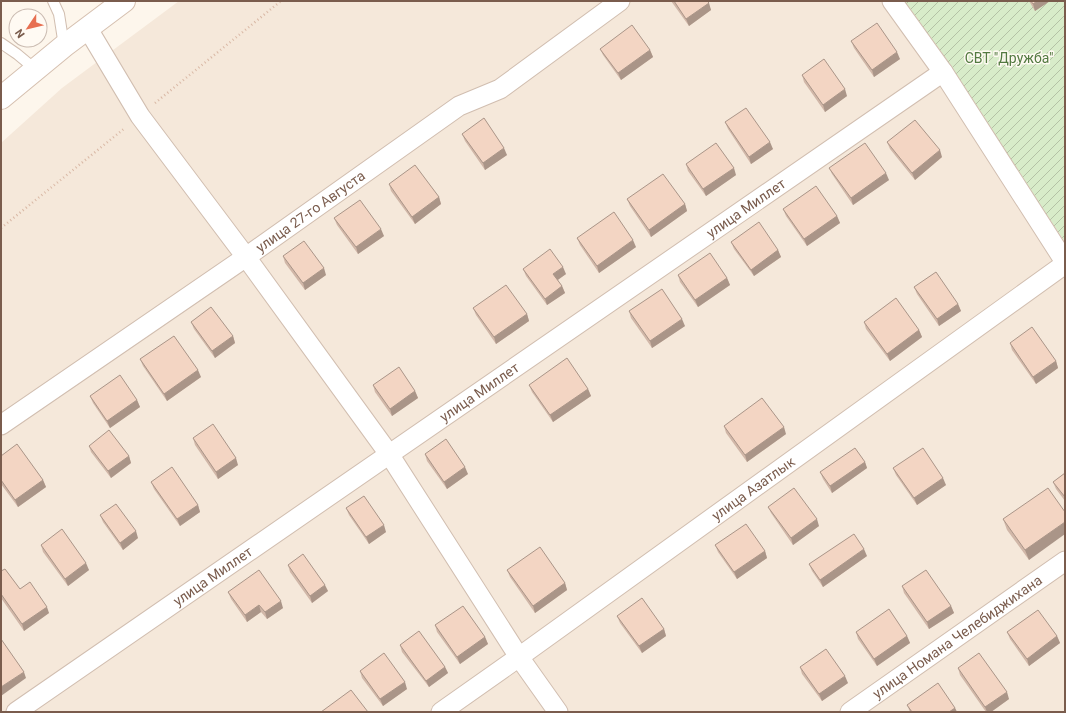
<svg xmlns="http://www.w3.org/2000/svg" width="1066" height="713" font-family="Roboto,sans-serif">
  <defs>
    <pattern id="garden-furrows" width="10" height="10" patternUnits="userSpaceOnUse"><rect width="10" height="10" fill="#d8ecc9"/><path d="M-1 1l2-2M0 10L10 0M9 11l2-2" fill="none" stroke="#b4c2a5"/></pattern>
  </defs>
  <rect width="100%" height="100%" fill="#fdf6ec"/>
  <!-- residential -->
  <polygon fill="#f5e8da" points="179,1 903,1 1065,242 1065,712 1,712 1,143 62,88"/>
  <!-- garden -->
  <polygon fill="url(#garden-furrows)" points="903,1 1065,1 1065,242"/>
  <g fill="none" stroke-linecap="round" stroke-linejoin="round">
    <defs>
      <g id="lane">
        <polyline points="53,1 59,14 64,46"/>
        <polyline points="1,43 17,54 35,69"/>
      </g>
      <g id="street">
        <polyline points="892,1 943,72 1065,262"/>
        <polyline points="88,29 140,116 246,257 389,454 519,657 558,712"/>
        <path id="s1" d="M1,425L246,257L459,106L500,89L620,1"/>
        <path id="s2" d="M16,712L943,72"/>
        <path id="s3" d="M441,712L519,657L1065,264"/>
        <path id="s4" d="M850,712L1065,561"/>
      </g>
      <polyline id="secondary" points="1,98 64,46 124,1"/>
    </defs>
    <!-- lane casing -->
    <use href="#lane" stroke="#d1beb0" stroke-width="12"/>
    <!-- street casing -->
    <use href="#street" stroke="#d1beb0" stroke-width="21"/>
    <!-- secondary casing -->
    <use href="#secondary" stroke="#d6c0b0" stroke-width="24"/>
    <!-- path -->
    <g stroke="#d9b8a5" stroke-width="2.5" stroke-dasharray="1 3" stroke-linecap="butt">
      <polyline points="155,103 281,1"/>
      <polyline points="1,228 125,128"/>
    </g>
    <!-- lane -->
    <use href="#lane" stroke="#fff" stroke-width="10"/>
    <!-- street -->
    <use href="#street" stroke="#fff" stroke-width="19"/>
    <!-- secondary -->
    <use href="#secondary" stroke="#fff" stroke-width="22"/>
  </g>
  <!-- wall -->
  <g fill="#d1b7a8">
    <polygon points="671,1 707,1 711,10 689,26"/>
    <polygon points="1029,1 1050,1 1035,11"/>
    <polygon points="851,41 900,59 874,77 854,48"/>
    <polygon points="600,49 650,50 653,57 621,80 603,55"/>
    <polygon points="802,75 847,96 825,112 804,82"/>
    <polygon points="725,122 773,149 751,164 728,129"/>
    <polygon points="462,134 507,155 485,170 465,141"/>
    <polygon points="887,142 942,157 915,180 890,149"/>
    <polygon points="686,164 736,175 706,196 688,171"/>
    <polygon points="829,168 889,180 853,205 832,174"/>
    <polygon points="389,184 439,197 441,204 415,224 391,191"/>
    <polygon points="627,199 685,204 687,211 651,237 630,206"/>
    <polygon points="783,209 837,216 840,223 807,246 786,216"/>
    <polygon points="334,218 384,236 358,254 337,225"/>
    <polygon points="577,238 636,247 599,273 580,245"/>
    <polygon points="731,242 778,250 781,257 754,276 734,249"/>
    <polygon points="283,256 326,275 305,290 285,263"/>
    <polygon points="523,269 566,274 558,280 562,286 565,293 547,305 526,276"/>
    <polygon points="678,275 727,278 730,285 698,307 680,282"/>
    <polygon points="914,287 958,304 961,311 939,326 917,294"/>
    <polygon points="473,308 527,314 529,321 496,344 476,315"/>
    <polygon points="629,311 685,326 652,348 631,318"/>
    <polygon points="191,322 233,336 235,343 215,358 194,329"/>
    <polygon points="864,322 919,330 922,337 890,361 866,329"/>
    <polygon points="1010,343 1056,361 1058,368 1036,384 1012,350"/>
    <polygon points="140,359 201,377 167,401 143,366"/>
    <polygon points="373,385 415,391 418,398 392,416 375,392"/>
    <polygon points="529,385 588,389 591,396 553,422 532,392"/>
    <polygon points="90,396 137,400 140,407 110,428 93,403"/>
    <polygon points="724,426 786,434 747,462 726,433"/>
    <polygon points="193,438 238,465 218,479 195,445"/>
    <polygon points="89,446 129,456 131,463 111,478 91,452"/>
    <polygon points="425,454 468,474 447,489 427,461"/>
    <polygon points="1,456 43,480 46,487 18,507 1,484"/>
    <polygon points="865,462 867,468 832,493 823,479 820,472"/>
    <polygon points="893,468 946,485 917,505 896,475"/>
    <polygon points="1065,473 1065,501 1056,489 1053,482"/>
    <polygon points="151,482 198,505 200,512 180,526 154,489"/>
    <polygon points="768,507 819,526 793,545 771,513"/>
    <polygon points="346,508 386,532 369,544 349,515"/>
    <polygon points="1065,512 1029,560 1007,530 1003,519"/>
    <polygon points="100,515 138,538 123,550 103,522"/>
    <polygon points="41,545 89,570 68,586 43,552"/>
    <polygon points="715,545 765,551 767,558 737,579 718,552"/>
    <polygon points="867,556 823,587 812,571 809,564"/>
    <polygon points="288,565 328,591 312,603 290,572"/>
    <polygon points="507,570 565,583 567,590 535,613 510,577"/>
    <polygon points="1,571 20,589 49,613 24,631 1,598"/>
    <polygon points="902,586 951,606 954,613 929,629 904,593"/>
    <polygon points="228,592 283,608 267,619 261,612 247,622 231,599"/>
    <polygon points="617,616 664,629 666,636 642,653 620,623"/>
    <polygon points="435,625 485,637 488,644 460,664 437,632"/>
    <polygon points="856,632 907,636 910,643 877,666 858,639"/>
    <polygon points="1007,632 1057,636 1060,643 1029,666 1010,639"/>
    <polygon points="400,645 445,667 448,673 429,687 402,652"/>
    <polygon points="800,667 848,683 822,701 802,674"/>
    <polygon points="958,668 1009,699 991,712 986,712 960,675"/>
    <polygon points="360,671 407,689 383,706 362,678"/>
    <polygon points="907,705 955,708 957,712 910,712"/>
  </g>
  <!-- shaded-wall -->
  <g fill="#aa9588">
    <polygon points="1037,1 1050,1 1035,11 1033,4"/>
    <polygon points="709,3 711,10 689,26 686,19"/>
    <polygon points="650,50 653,57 621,80 618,73"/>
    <polygon points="897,52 900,59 874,77 872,70"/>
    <polygon points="845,89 847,96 825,112 823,105"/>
    <polygon points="770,142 773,149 751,164 749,157"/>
    <polygon points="504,148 507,155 485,170 483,163"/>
    <polygon points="940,150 942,157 915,180 912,173"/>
    <polygon points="734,168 736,175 706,196 703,189"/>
    <polygon points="886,173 889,180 853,205 851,198"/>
    <polygon points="439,197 441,204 415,224 412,217"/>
    <polygon points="685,204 687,211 651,237 649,230"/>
    <polygon points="837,216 840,223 807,246 804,239"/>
    <polygon points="381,229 384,236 358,254 356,247"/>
    <polygon points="633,240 636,247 599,273 597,266"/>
    <polygon points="778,250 781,257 754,276 751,270"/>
    <polygon points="563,267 566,274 556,281 553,274"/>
    <polygon points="324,268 326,275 305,290 303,283"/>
    <polygon points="727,278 730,285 698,307 695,300"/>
    <polygon points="562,286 565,293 547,305 545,299"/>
    <polygon points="958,304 961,311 939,326 937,319"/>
    <polygon points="527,314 529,321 496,344 494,337"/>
    <polygon points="682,319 685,326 652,348 650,341"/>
    <polygon points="919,330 922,337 890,361 887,354"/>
    <polygon points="233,336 235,343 215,358 212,351"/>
    <polygon points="1056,361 1058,368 1036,384 1033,377"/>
    <polygon points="198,370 201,377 167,401 164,394"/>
    <polygon points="588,389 591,396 553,422 550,415"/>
    <polygon points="415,391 418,398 392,416 390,409"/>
    <polygon points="137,400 140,407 110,428 107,421"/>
    <polygon points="784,427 786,434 747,462 745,455"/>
    <polygon points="129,456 131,463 111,478 108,471"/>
    <polygon points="236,458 238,465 218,479 216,472"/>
    <polygon points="865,462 867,468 832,493 830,486"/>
    <polygon points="465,467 468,474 447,489 444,482"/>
    <polygon points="943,478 946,485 917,505 914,498"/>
    <polygon points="43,480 46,487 18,507 15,500"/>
    <polygon points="198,505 200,512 180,526 177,519"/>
    <polygon points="817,519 819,526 793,545 791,538"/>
    <polygon points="1065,522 1065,534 1029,560 1025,550"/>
    <polygon points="384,525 386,532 369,544 366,537"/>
    <polygon points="136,531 138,538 123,550 120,543"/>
    <polygon points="864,549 867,556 823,587 820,580"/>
    <polygon points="765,551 767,558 737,579 734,572"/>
    <polygon points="86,563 89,570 68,586 65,579"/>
    <polygon points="565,583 567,590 535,613 533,606"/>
    <polygon points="325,585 328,591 312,603 310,596"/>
    <polygon points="281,601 283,608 267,619 265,612"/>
    <polygon points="259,605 261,612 247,622 245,615"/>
    <polygon points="951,606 954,613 929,629 927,622"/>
    <polygon points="47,607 49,613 24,631 22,624"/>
    <polygon points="664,629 666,636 642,653 639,646"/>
    <polygon points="907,636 910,643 877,666 874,659"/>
    <polygon points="1057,636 1060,643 1029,666 1027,659"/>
    <polygon points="485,637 488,644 460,664 457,657"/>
    <polygon points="445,667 448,673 429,687 426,681"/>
    <polygon points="24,672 26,678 1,696 1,687"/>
    <polygon points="845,676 848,683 822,701 819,694"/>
    <polygon points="405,682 407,689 383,706 380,699"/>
    <polygon points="1007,692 1009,699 991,712 987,712 985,707"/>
    <polygon points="955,708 957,712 949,712"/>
  </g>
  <!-- building -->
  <g fill="#f3d5c3" stroke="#aa9588">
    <polygon points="674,1 707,1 709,3 686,19"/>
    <polygon points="1031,1 1037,1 1033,4"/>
    <polygon points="877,23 897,52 872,70 851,41"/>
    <polygon points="632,25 650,50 618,73 600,49"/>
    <polygon points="824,59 845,89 823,105 802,75"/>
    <polygon points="746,108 770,142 749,157 725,122"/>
    <polygon points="484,118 504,148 483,163 462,134"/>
    <polygon points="915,120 940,150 912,173 887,142"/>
    <polygon points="716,143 734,168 703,189 686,164"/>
    <polygon points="865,143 886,173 851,198 829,168"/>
    <polygon points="415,165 439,197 412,217 389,184"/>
    <polygon points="663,174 685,204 649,230 627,199"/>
    <polygon points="816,186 837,216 804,239 783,209"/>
    <polygon points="360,200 381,229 356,247 334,218"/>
    <polygon points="614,212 633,240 597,266 577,238"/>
    <polygon points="759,222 778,250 751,270 731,242"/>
    <polygon points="304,241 324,268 303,283 283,256"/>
    <polygon points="550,249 563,267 553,274 562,286 545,299 523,269"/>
    <polygon points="710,253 727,278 695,300 678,275"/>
    <polygon points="936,272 958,304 937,319 914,287"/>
    <polygon points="506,285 527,314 494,337 473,308"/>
    <polygon points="662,289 682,319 650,341 629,311"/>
    <polygon points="896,298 919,330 887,354 864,322"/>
    <polygon points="211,307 233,336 212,351 191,322"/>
    <polygon points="1032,327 1056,361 1033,377 1010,343"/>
    <polygon points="174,336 198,370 164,394 140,359"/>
    <polygon points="567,358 588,389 550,415 529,385"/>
    <polygon points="399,367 415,391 390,409 373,385"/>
    <polygon points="120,375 137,400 107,421 90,396"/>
    <polygon points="762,398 784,427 745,455 724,426"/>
    <polygon points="213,424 236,458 216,472 193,438"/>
    <polygon points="109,430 129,456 108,471 89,446"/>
    <polygon points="446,439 465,467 444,482 425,454"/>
    <polygon points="17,444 43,480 15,500 1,480 1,456"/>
    <polygon points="855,448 865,462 830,486 820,472"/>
    <polygon points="923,448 943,478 914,498 893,468"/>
    <polygon points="172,467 198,505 177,519 151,482"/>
    <polygon points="1065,473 1065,497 1053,482"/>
    <polygon points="794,488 817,519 791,538 768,507"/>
    <polygon points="1048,488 1065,512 1065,522 1025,550 1003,519"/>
    <polygon points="364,496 384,525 366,537 346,508"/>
    <polygon points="116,504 136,531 120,543 100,515"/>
    <polygon points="746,524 765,551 734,572 715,545"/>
    <polygon points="62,529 86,563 65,579 41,545"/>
    <polygon points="854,534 864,549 820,580 809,564"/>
    <polygon points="540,547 565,583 533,606 507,570"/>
    <polygon points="303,554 325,585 310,596 288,565"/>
    <polygon points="5,569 20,589 30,582 47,607 22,624 1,594 1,571"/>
    <polygon points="259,570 281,601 265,612 259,605 245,615 228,592"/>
    <polygon points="926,570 951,606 927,622 902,586"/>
    <polygon points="642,598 664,629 639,646 617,616"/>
    <polygon points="463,606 485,637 457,657 435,625"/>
    <polygon points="889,609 907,636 874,659 856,632"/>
    <polygon points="1038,610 1057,636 1027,659 1007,632"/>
    <polygon points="419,631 445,667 426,681 400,645"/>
    <polygon points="1,639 24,672 1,687"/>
    <polygon points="826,649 845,676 819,694 800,667"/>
    <polygon points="384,653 405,682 380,699 360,671"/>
    <polygon points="979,653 1007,692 985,707 958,668"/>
    <polygon points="938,683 955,708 949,712 912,712 907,705"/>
    <polygon points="351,690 368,712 321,712"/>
  </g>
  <g text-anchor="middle" stroke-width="3" stroke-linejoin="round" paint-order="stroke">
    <!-- park labels -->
    <g font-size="14" fill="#537a41" stroke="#fffaf3">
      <text x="1009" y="63">СВТ "Дружба"</text>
    </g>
    <!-- street labels -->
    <g font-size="14" fill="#7a5c4d" stroke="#fffaf3">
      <text dy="5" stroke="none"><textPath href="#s2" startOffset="887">улица Миллет</textPath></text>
      <text dy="5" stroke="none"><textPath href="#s1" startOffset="376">улица 27-го Августа</textPath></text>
      <text dy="5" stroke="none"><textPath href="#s2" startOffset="563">улица Миллет</textPath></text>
      <text dy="5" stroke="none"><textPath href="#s3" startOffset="384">улица Азатлык</textPath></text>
      <text dy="5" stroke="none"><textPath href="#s2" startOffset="239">улица Миллет</textPath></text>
      <text dy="5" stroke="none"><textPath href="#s4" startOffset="131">улица Номана Челебиджихана</textPath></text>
    </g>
  </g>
  <!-- border -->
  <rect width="1066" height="713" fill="none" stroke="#7a5c4d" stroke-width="4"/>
  <!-- north arrow -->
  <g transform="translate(28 28) rotate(235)"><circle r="19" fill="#fffaf3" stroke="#cabbb1"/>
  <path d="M0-3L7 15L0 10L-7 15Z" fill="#e76f51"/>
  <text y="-6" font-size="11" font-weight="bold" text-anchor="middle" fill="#7a5c4d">N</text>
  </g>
</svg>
